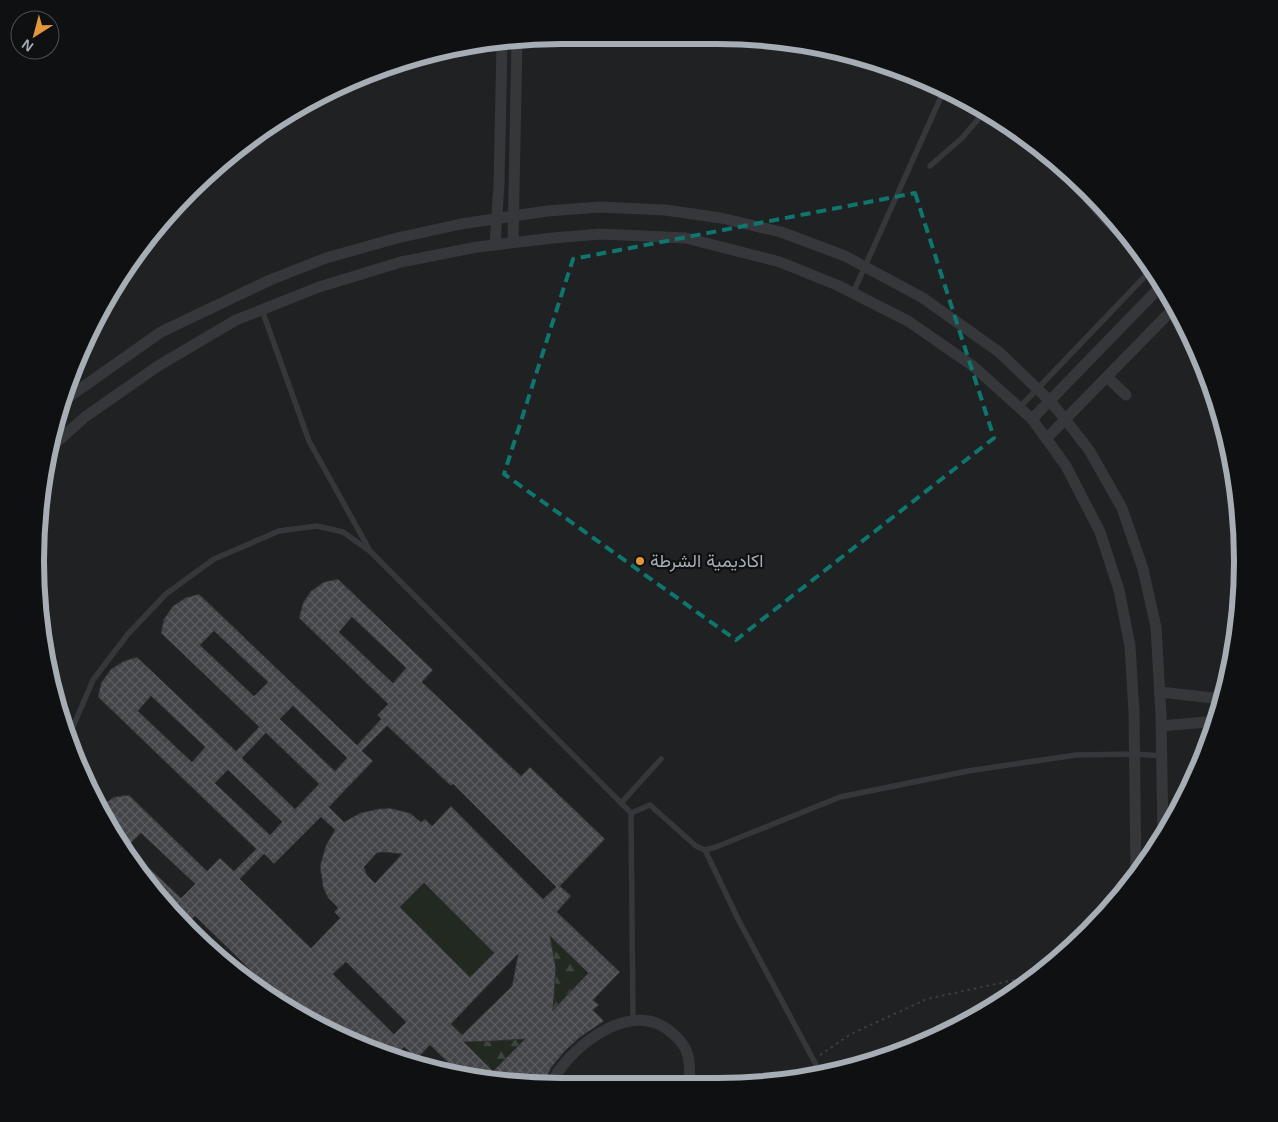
<svg xmlns="http://www.w3.org/2000/svg" width="1278" height="1122" font-family="Arial,Vazirmatn,sans-serif">
  <defs>
    <pattern id="forest-firs" width="22" height="20" patternUnits="userSpaceOnUse" patternTransform="scale(1.25)"><rect width="22" height="20" fill="#212921"/><path d="M5 1l3.5 6h-7zM16 11l3.5 6h-7z" fill="#3e453f"/></pattern>
    <pattern id="building-cross-hatch" width="8" height="8" patternUnits="userSpaceOnUse" patternTransform="scale(1.25)"><rect width="8" height="8" fill="#434549"/><path d="M0 0l8 8M0 8l8-8" fill="none" stroke="#5b5d61"/></pattern>
  </defs>
  <rect width="100%" height="100%" fill="#141516"/>
  <!-- built -->
  <polygon fill="#202123" points="561,35 751,36 819,45 918,75 980,106 1064,165 1134,241 1189,328 1225,425 1242,526 1239,629 1215,730 1173,824 1113,908 1037,978 950,1033 853,1069 751,1086 526,1086 425,1069 329,1033 241,978 165,908 105,824 53,697 36,595 45,459 75,359 144,241 214,165 328,89 425,53"/>
  <!-- grass -->
  <polygon fill="#212921" points="424,883 494,953 470,977 400,907"/>
  <!-- forest -->
  <g fill="url(#forest-firs)">
    <path d="M542,928L585,971V975L554,1010L550,1006C562,977 552,956 542,928Z"/>
    <path d="M452,1022C483,1049 489,1041 526,1038L496,1068H491L448,1027Z"/>
  </g>
  <!-- building -->
  <path fill="url(#building-cross-hatch)" stroke="#2f2f32" fill-rule="evenodd" d="M338,579L433,670L422,682L521,776L530,767L605,839L560,886L571,896L557,912L620,972L593,1000L599,1005L593,1010L604,1021L579,1038L564,1052L551,1068L542,1086H538L530,1078L523,1085L516,1080L513,1084L461,1075L430,1045L417,1059L404,1047L394,1058L329,1033L290,1009L195,916L185,926L165,908L125,851L128,848L181,898L195,884L141,833L124,850L105,824L99,808L114,797L129,795L207,871L220,858L234,871L256,849L98,697L101,683L111,669L124,661L137,657L236,751L259,727L161,633L164,619L173,606L185,598L199,594L357,745L381,719L377,715L388,704L299,618L303,603L311,591L324,582ZM352,617L406,668L393,683L339,632ZM214,631L268,682L254,696L200,645ZM151,696L205,747L192,762L138,711ZM293,706L347,758L335,771L280,719ZM387,726L451,786L453,784L556,887L543,899L451,806L432,826L425,819L421,822L410,813L389,808L378,809L360,813L344,822L329,807L373,761L362,751ZM266,733L319,784L295,809L242,758ZM228,770L282,822L270,835L215,783ZM321,817L335,830L326,845L320,866L323,887L328,898L338,908L334,912L340,918L311,948L240,879L264,854L274,864ZM382,852L402,854L375,883L367,875L364,867L377,853ZM424,883L494,953L470,977L400,907ZM550,936L588,973L553,1010L556,968ZM518,954L512,986L462,1035L451,1024ZM346,962L406,1022L394,1034L333,974ZM525,1039L493,1071L464,1042L495,1041Z"/>
  <g fill="none" stroke-linecap="round" stroke-linejoin="round">
    <!-- path -->
    <polyline stroke="#3c3e42" stroke-width="2" stroke-dasharray="2.5 4" stroke-linecap="butt" points="820,1055 851,1034 927,999 1014,980 1039,977"/>
    <!-- lane -->
    <g stroke="#36373b" stroke-width="5.5">
      <polyline points="1042,150 1106,223 1149,265"/>
      <polyline points="930,166 962,138 986,110"/>
      <polyline points="1080,194 1085,188"/>
      <polyline points="853,293 945,88"/>
      <polyline points="262,310 309,441 369,549"/>
      <polyline points="1020,407 1152,269"/>
      <polyline points="69,736 93,680 128,634 166,594 214,559 279,531 317,526 343,532 371,552 631,813 633,1020"/>
      <polyline points="621,803 661,759"/>
      <polyline points="631,813 650,805 696,846 705,850 716,847 840,797 968,771 1076,755 1135,754 1162,756"/>
      <polyline points="705,850 738,919 821,1074"/>
      <polyline points="631,1086 646,1082 660,1086"/>
    </g>
    <!-- street -->
    <g stroke="#36373b" stroke-width="11">
      <polyline points="513,242 517,41"/>
      <polyline points="495,245 499,184 502,43"/>
      <polyline points="1107,377 1126,395"/>
      <polyline points="63,401 161,332 270,280 326,258 397,238 461,224 547,211 600,207 665,210 721,218 781,232 845,256 923,298 999,352 1049,400 1065,419 1089,450 1122,508 1143,569 1156,627 1161,715 1163,837"/>
      <polyline points="1032,419 1162,285"/>
      <polyline points="1046,439 1175,307"/>
      <polyline points="48,450 85,417 158,366 236,320 319,287 401,262 477,247 553,238 601,234 686,238 780,262 837,285 908,321 973,366 1032,419 1066,466 1100,532 1119,590 1130,646 1134,712 1136,875"/>
      <polyline points="1160,692 1222,699"/>
      <polyline points="1161,726 1206,722 1217,723"/>
      <path d="M550,1086C566,1050 627,1000 667,1029C690,1045 691,1060 689,1086"/>
    </g>
  </g>
  <!-- marked area -->
  <path fill="none" stroke="#0f766e" stroke-width="4" stroke-dasharray="10 6" stroke-linejoin="round" d="M915,193L994,438L736,640L504,474L573,259Z"/>
  <!-- markers -->
  <circle fill="#e5963d" stroke="#0f1011" stroke-width="2" cx="640" cy="561" r="5"/>
  <g text-anchor="middle" stroke-width="4.5" stroke-linejoin="round" paint-order="stroke">
    <!-- poi labels -->
    <g font-size="18" fill="#a7adb5" stroke="#0f1011" text-anchor="start">
      <text x="650" y="567">اكاديمية الشرطة</text>
    </g>
  </g>
  <!-- crop -->
  <path d="M0 0H1278V1122H0ZM561 44H717A517 517 0 0 1 1234 561V561A517 517 0 0 1 717 1078H561A517 517 0 0 1 44 561V561A517 517 0 0 1 561 44Z" fill="#0f1011" fill-rule="evenodd"/>
  <path fill="none" stroke="#a7adb5" stroke-width="6" d="M561 44H717A517 517 0 0 1 1234 561V561A517 517 0 0 1 717 1078H561A517 517 0 0 1 44 561V561A517 517 0 0 1 561 44Z"/>
  <!-- north arrow -->
  <g transform="translate(35 35) rotate(216)"><circle r="24" fill="#0f1011" stroke="#4c4f53"/>
  <path d="M0-4L9 19L0 12L-9 19Z" fill="#e5963d"/>
  <text y="-8" font-size="14" font-weight="bold" text-anchor="middle" fill="#a7adb5">N</text>
  </g>
</svg>
